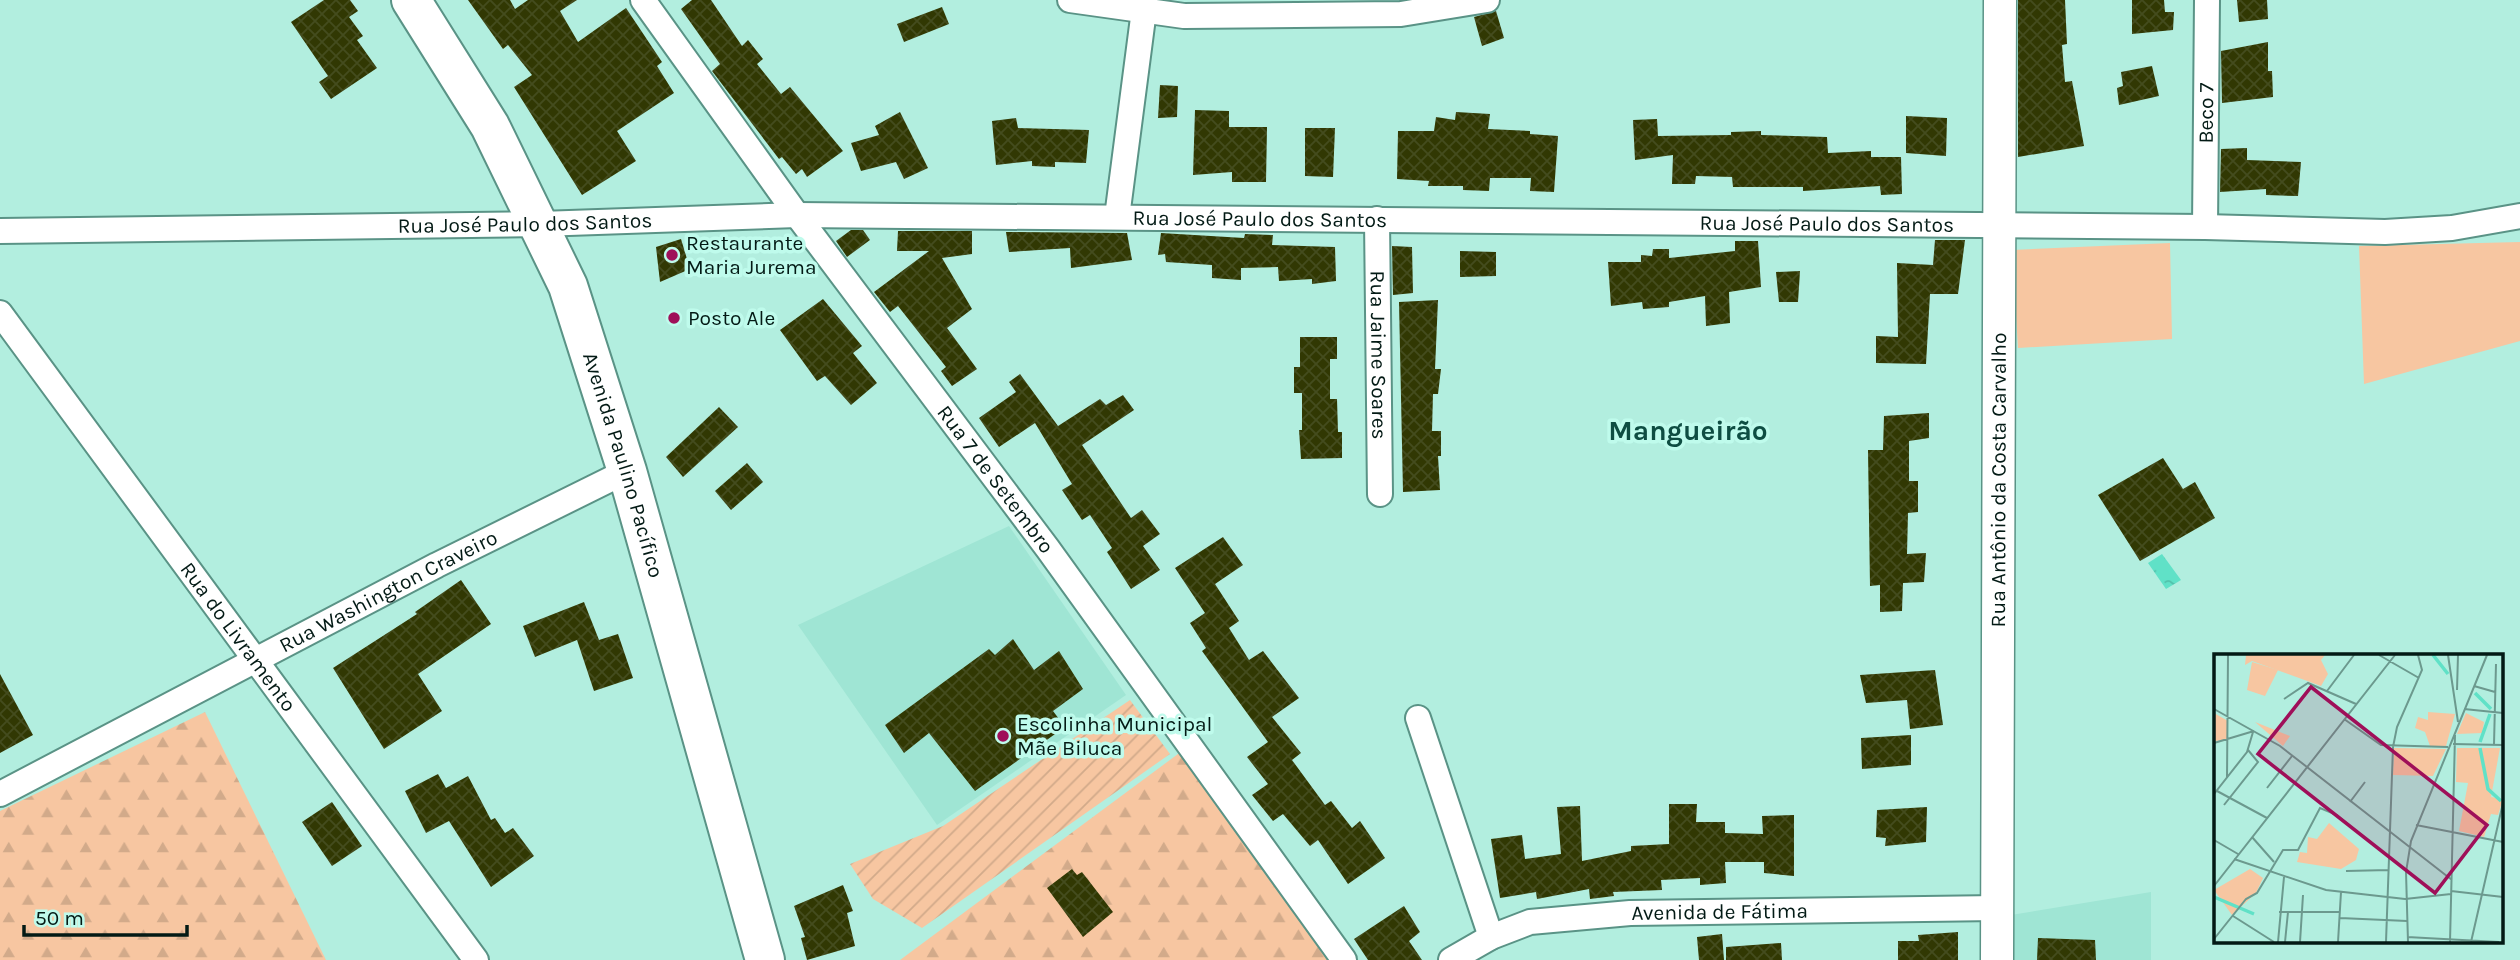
<svg xmlns="http://www.w3.org/2000/svg" width="2520" height="960" font-family="Karla,sans-serif">
  <defs>
    <pattern id="forest-firs" width="22" height="20" patternUnits="userSpaceOnUse" patternTransform="scale(1.75)"><rect width="22" height="20" fill="#f7c6a1"/><path d="M5 1l3.5 6h-7zM16 11l3.5 6h-7z" fill="#d2aa8a"/></pattern>
    <pattern id="garden-furrows" width="10" height="10" patternUnits="userSpaceOnUse" patternTransform="scale(1.75)"><rect width="10" height="10" fill="#f7c6a1"/><path d="M-1 1l2-2M0 10L10 0M9 11l2-2" fill="none" stroke="#d2aa8a"/></pattern>
    <pattern id="water-ripples" width="26" height="14" patternUnits="userSpaceOnUse" patternTransform="scale(1.75)"><rect width="26" height="14" fill="#60e1c7"/><path d="M2 4q2-2 4 0t4 0M15 11q2-2 4 0t4 0" fill="none" stroke="#52c0aa"/></pattern>
    <pattern id="building-cross-hatch" width="8" height="8" patternUnits="userSpaceOnUse" patternTransform="scale(1.75)"><rect width="8" height="8" fill="#313803"/><path d="M0 0l8 8M0 8l8-8" fill="none" stroke="#444c1e"/></pattern>
  </defs>
  <rect width="100%" height="100%" fill="#b2eedf"/>
  <!-- built -->
  <g fill="#9fe5d4">
    <polygon points="1009,526 1126,695 937,825 798,625"/>
    <polygon points="2151,892 2151,960 2005,960 2005,916"/>
  </g>
  <!-- forest -->
  <g fill="url(#forest-firs)">
    <polygon points="205,712 326,960 0,960 0,811"/>
    <polygon points="1182,751 1331,960 900,960"/>
  </g>
  <!-- garden -->
  <polygon fill="url(#garden-furrows)" points="1130,700 1170,754 922,928 873,899 850,864 943,826"/>
  <!-- pitch -->
  <g fill="#f7c6a1">
    <polygon points="2520,242 2520,341 2364,384 2359,246"/>
    <polygon points="2170,243 2172,339 2018,348 2012,250"/>
  </g>
  <!-- water -->
  <polygon fill="url(#water-ripples)" points="2162,554 2181,580 2166,589 2148,563"/>
  <!-- building -->
  <g fill="url(#building-cross-hatch)">
    <polygon points="324,0 350,0 358,11 349,17 363,36 357,40 377,68 331,99 319,82 328,76 291,22"/>
    <polygon points="468,0 510,0 515,9 528,0 577,0 560,11 578,42 626,8 662,62 657,66 674,93 617,131 636,161 582,195 514,87 532,75 508,45 503,49"/>
    <polygon points="692,0 711,0 742,46 748,40 763,59 757,64 781,94 790,87 843,151 807,177 802,169 796,174 782,157 779,159 712,71 720,64 681,9"/>
    <polygon points="2018,0 2065,0 2067,44 2062,45 2065,82 2072,81 2084,146 2018,157"/>
    <polygon points="2132,0 2164,0 2165,12 2174,12 2173,30 2132,34"/>
    <polygon points="2237,0 2267,0 2268,19 2239,22"/>
    <polygon points="942,7 949,24 904,42 897,24"/>
    <polygon points="1496,11 1504,38 1482,46 1474,17"/>
    <polygon points="2268,42 2268,71 2272,71 2273,97 2222,103 2221,51"/>
    <polygon points="2152,66 2159,96 2119,105 2117,88 2123,86 2121,72"/>
    <polygon points="1160,85 1178,86 1177,117 1158,118"/>
    <polygon points="1195,110 1229,111 1229,127 1267,127 1266,182 1232,182 1232,172 1193,175"/>
    <polygon points="900,112 928,168 904,179 896,162 861,171 851,143 879,135 875,126"/>
    <polygon points="1456,112 1490,114 1488,129 1530,131 1530,134 1558,136 1554,192 1530,191 1531,178 1490,178 1489,191 1463,190 1463,186 1428,186 1429,181 1397,179 1398,131 1434,131 1436,117 1455,120"/>
    <polygon points="1906,116 1947,118 1946,156 1906,153"/>
    <polygon points="1016,118 1018,128 1089,130 1086,163 1055,162 1055,167 1032,166 1032,161 996,165 992,121"/>
    <polygon points="1657,119 1658,136 1731,135 1731,132 1761,131 1761,135 1827,137 1828,153 1871,151 1871,157 1901,157 1902,194 1881,195 1880,186 1803,191 1803,187 1733,187 1732,177 1696,176 1695,184 1672,184 1673,155 1635,160 1633,120"/>
    <polygon points="1305,128 1335,128 1333,177 1305,176"/>
    <polygon points="2247,148 2247,160 2301,162 2298,196 2266,195 2266,189 2220,192 2221,149"/>
    <polygon points="851,230 863,230 870,240 847,257 836,241"/>
    <polygon points="898,231 972,231 972,254 942,258 972,309 947,328 977,369 952,386 941,371 946,367 898,306 890,312 874,292 929,251 897,251"/>
    <polygon points="1006,232 1127,233 1132,260 1071,268 1070,248 1009,252"/>
    <polygon points="1161,233 1244,238 1245,234 1273,235 1272,245 1335,247 1336,281 1312,284 1312,279 1279,281 1278,267 1241,268 1241,280 1212,278 1212,265 1166,262 1165,254 1158,255"/>
    <polygon points="681,239 690,269 660,282 656,247"/>
    <polygon points="1935,240 1965,240 1958,294 1930,294 1926,364 1876,363 1876,336 1898,337 1897,263 1933,265"/>
    <polygon points="1735,241 1758,241 1761,287 1729,292 1730,323 1706,326 1705,296 1669,302 1669,307 1643,309 1642,302 1611,306 1608,262 1641,262 1641,255 1652,256 1653,249 1669,249 1669,258 1735,251"/>
    <polygon points="1392,246 1412,247 1413,293 1393,295"/>
    <polygon points="1460,251 1496,252 1496,276 1460,277"/>
    <polygon points="1800,271 1798,302 1779,302 1776,272"/>
    <polygon points="823,299 862,346 853,353 877,383 851,405 825,376 817,381 780,330"/>
    <polygon points="1438,300 1435,369 1441,369 1438,394 1433,394 1432,431 1441,431 1441,456 1438,456 1440,490 1403,492 1399,302"/>
    <polygon points="1300,337 1337,337 1337,359 1330,359 1330,399 1337,399 1338,432 1342,432 1342,458 1301,459 1299,430 1302,430 1302,393 1294,393 1294,367 1300,367"/>
    <polygon points="1020,374 1058,426 1100,399 1106,405 1123,395 1134,410 1082,445 1131,518 1142,510 1160,534 1143,546 1160,570 1131,589 1107,552 1112,548 1090,515 1082,520 1062,490 1072,484 1035,423 999,447 979,418 1016,392 1009,382"/>
    <polygon points="719,407 738,427 683,477 666,457"/>
    <polygon points="1929,413 1929,438 1909,441 1909,481 1918,481 1918,512 1908,513 1907,554 1926,553 1924,582 1903,583 1902,611 1880,612 1880,585 1870,586 1868,450 1883,450 1884,416"/>
    <polygon points="2163,458 2183,489 2195,482 2215,518 2140,561 2098,495"/>
    <polygon points="747,463 763,482 731,510 715,491"/>
    <polygon points="1223,537 1243,565 1215,584 1239,621 1229,628 1249,660 1263,651 1299,698 1272,717 1301,753 1292,760 1325,805 1331,801 1352,828 1360,821 1385,858 1348,884 1318,840 1310,846 1283,814 1273,821 1252,795 1268,784 1247,757 1268,742 1202,651 1206,648 1190,623 1205,613 1175,568"/>
    <polygon points="461,580 491,624 418,674 442,711 384,749 333,668 417,614 415,612"/>
    <polygon points="584,602 599,640 618,634 633,678 594,691 577,640 535,657 523,626"/>
    <polygon points="1013,639 1034,670 1059,651 1083,689 1053,711 1065,727 975,791 929,733 904,753 885,725 989,649 995,655"/>
    <polygon points="1935,670 1943,725 1910,729 1907,700 1866,703 1860,675"/>
    <polygon points="0,674 33,735 0,753"/>
    <polygon points="1911,735 1911,765 1862,769 1861,738"/>
    <polygon points="438,774 446,788 468,776 491,820 495,818 505,833 513,828 534,856 491,887 449,821 426,833 405,791"/>
    <polygon points="332,802 362,846 332,866 302,822"/>
    <polygon points="1669,804 1697,804 1696,822 1725,822 1725,833 1763,834 1762,816 1794,815 1794,876 1764,873 1764,862 1725,862 1726,883 1700,885 1700,878 1661,880 1662,890 1613,892 1614,896 1590,899 1589,889 1537,899 1536,892 1500,898 1491,839 1522,835 1525,859 1561,854 1557,807 1580,806 1582,861 1631,851 1631,846 1669,844"/>
    <polygon points="1927,807 1926,842 1885,846 1886,838 1876,837 1877,810"/>
    <polygon points="1072,869 1077,875 1082,872 1113,912 1083,937 1047,888"/>
    <polygon points="843,885 853,911 847,913 855,946 807,960 801,938 805,937 794,906"/>
    <polygon points="1404,906 1420,932 1409,941 1422,960 1368,960 1354,939"/>
    <polygon points="1958,932 1958,960 1898,960 1898,941 1919,941 1918,935"/>
    <polygon points="1722,934 1724,960 1699,960 1697,937"/>
    <polygon points="2038,938 2095,940 2096,960 2037,960"/>
    <polygon points="1781,943 1782,960 1726,960 1726,947"/>
  </g>
  <g fill="none" stroke-linecap="round" stroke-linejoin="round">
    <defs>
      <g id="minor">
        <path id="s1" d="M643,0L797,215L1048,549L1344,960"/>
        <polyline points="1070,0 1184,16 1401,14 1487,0"/>
        <polyline points="1117,217 1144,10"/>
        <path id="s2" d="M1377,219L1380,494"/>
        <path id="s3" d="M2205,227L2207,0"/>
        <path id="s4" d="M0,231L540,224L797,215L2205,227L2385,232L2452,228L2520,216"/>
        <path id="s5" d="M0,313L476,960"/>
        <polyline points="1418,718 1491,937"/>
        <path id="s6" d="M0,794L437,565L627,471"/>
        <path id="s7" d="M1451,960L1491,937L1530,922L1630,913L1997,908"/>
      </g>
      <g id="tertiary">
        <path id="s8" d="M1997,960L2000,0"/>
      </g>
      <g id="primary">
        <path id="s9" d="M411,0L490,126L568,286L627,471L765,960"/>
      </g>
    </defs>
    <!-- minor casing -->
    <use href="#minor" stroke="#5a9386" stroke-width="28"/>
    <!-- tertiary casing -->
    <use href="#tertiary" stroke="#5a9386" stroke-width="35"/>
    <!-- primary casing -->
    <use href="#primary" stroke="#5a9386" stroke-width="42"/>
    <!-- minor -->
    <use href="#minor" stroke="#fff" stroke-width="24"/>
    <!-- tertiary -->
    <use href="#tertiary" stroke="#fff" stroke-width="32"/>
    <!-- primary -->
    <use href="#primary" stroke="#fff" stroke-width="38"/>
  </g>
  <!-- markers -->
  <g fill="#9f0f59" stroke="#bffbec" stroke-width="2.5">
    <circle cx="672" cy="255" r="7"/>
    <circle cx="674" cy="318" r="7"/>
    <circle cx="1003" cy="736" r="7"/>
  </g>
  <g text-anchor="middle" stroke-width="7" stroke-linejoin="round" paint-order="stroke">
    <!-- street labels -->
    <g font-size="21" fill="#031a15" stroke="#bffbec">
      <text dy="7" stroke="none"><textPath href="#s3" startOffset="114">Beco 7</textPath></text>
      <text dy="7" stroke="none"><textPath href="#s4" startOffset="1260">Rua José Paulo dos Santos</textPath></text>
      <text dy="7" stroke="none"><textPath href="#s4" startOffset="525">Rua José Paulo dos Santos</textPath></text>
      <text dy="7" stroke="none"><textPath href="#s4" startOffset="1827">Rua José Paulo dos Santos</textPath></text>
      <text dy="7" stroke="none"><textPath href="#s2" startOffset="136">Rua Jaime Soares</textPath></text>
      <text dy="7" stroke="none"><textPath href="#s9" startOffset="514">Avenida Paulino Pacífico</textPath></text>
      <text dy="7" stroke="none"><textPath href="#s1" startOffset="595">Rua 7 de Setembro</textPath></text>
      <text dy="7" stroke="none"><textPath href="#s8" startOffset="480">Rua Antônio da Costa Carvalho</textPath></text>
      <text dy="7" stroke="none"><textPath href="#s6" startOffset="438">Rua Washington Craveiro</textPath></text>
      <text dy="7" stroke="none"><textPath href="#s5" startOffset="402">Rua do Livramento</textPath></text>
      <text dy="7" stroke="none"><textPath href="#s7" startOffset="278">Avenida de Fátima</textPath></text>
    </g>
    <!-- poi labels -->
    <g font-size="21" fill="#031a15" stroke="#bffbec" text-anchor="start">
      <text x="686" y="250">Restaurante<tspan x="686" dy="24">Maria Jurema</tspan></text>
      <text x="688" y="325">Posto Ale</text>
      <text x="1017" y="731">Escolinha Municipal<tspan x="1017" dy="24">Mãe Biluca</tspan></text>
    </g>
    <!-- district labels -->
    <g font-size="28" font-weight="bold" fill="#0e4d42" stroke="#bffbec">
      <text x="1688" y="440">Mangueirão</text>
    </g>
  </g>
  <!-- overview -->
  <g transform="translate(2214 654)">
    <rect width="289" height="289" fill="#b2eedf"/>
    <path d="M38,8L64,16L51,42L33,36ZM214,58L241,60L232,92H216L211,78L201,74L204,63L214,66ZM252,59L270,68L268,79L243,80ZM115,169L145,195L142,206L127,215L83,208L86,198L93,199L94,183L103,185Z" fill="#f7c6a1"/>
    <path d="M32,1H111L107,6L114,20L107,32L38,7L31,11ZM180,94L232,95L219,122L179,121ZM243,94H286L277,143L289,145L284,161L277,160L270,183L245,177L254,129L242,128ZM36,215L49,224L42,239L18,261L0,236Z" fill="#f7c6a1"/>
    <path d="M0,59L14,67V86L0,87Z" fill="#f7c6a1"/>
    <path d="M41,68L76,82L69,92Z" fill="#f7c6a1"/>
    <path fill="none" stroke="#60e1c7" stroke-width="3.5" d="M219,1L234,20M261,39L277,55M266,88L276,60M266,94L274,135L287,147M0,243L40,260"/>
    <path fill="none" stroke="#6c998e" stroke-width="2" d="M165,1L205,24M234,1L244,68M260,32L281,38M243,36L244,1M113,37L140,1M70,45L94,29L142,50M0,55L66,92L238,226M250,55L289,59M130,65L167,91L234,93M0,89L40,77M239,90L289,91M280,90L282,10M13,124L14,1M53,134L78,102M3,137L53,164M0,140L33,98L39,78M136,148L151,128M10,151L44,108L34,96M202,171L289,188M38,183L60,208M0,186L24,200M20,205L112,236L191,245L237,240M132,217L175,216M0,232L181,1M237,237L289,243M65,258H126M19,262L60,288M126,264L193,267M193,283L285,288M0,285L32,245L43,239L69,196H84L106,154L123,161L152,185M64,288L70,223M71,288L74,258M86,288L89,241M124,288L127,238M172,288L179,93L183,73L208,16L204,1M194,288L192,218L197,187L273,1M236,288L241,81M257,288L289,149"/>
    <path fill="#9f0f59" fill-opacity="0.15" stroke="#9f0f59" stroke-width="3.5" d="M97,33L273,171L221,239L44,100Z"/>
    <rect width="289" height="289" fill="none" stroke="#031a15" stroke-width="3.5"/>
  </g>
  <!-- scale -->
  <path d="M24 925v10h163v-10" fill="none" stroke="#031a15" stroke-width="3.5"/>
  <text x="35" y="925" font-size="21" fill="#031a15" stroke="#bffbec" stroke-width="5" paint-order="stroke">50 m</text>
</svg>
